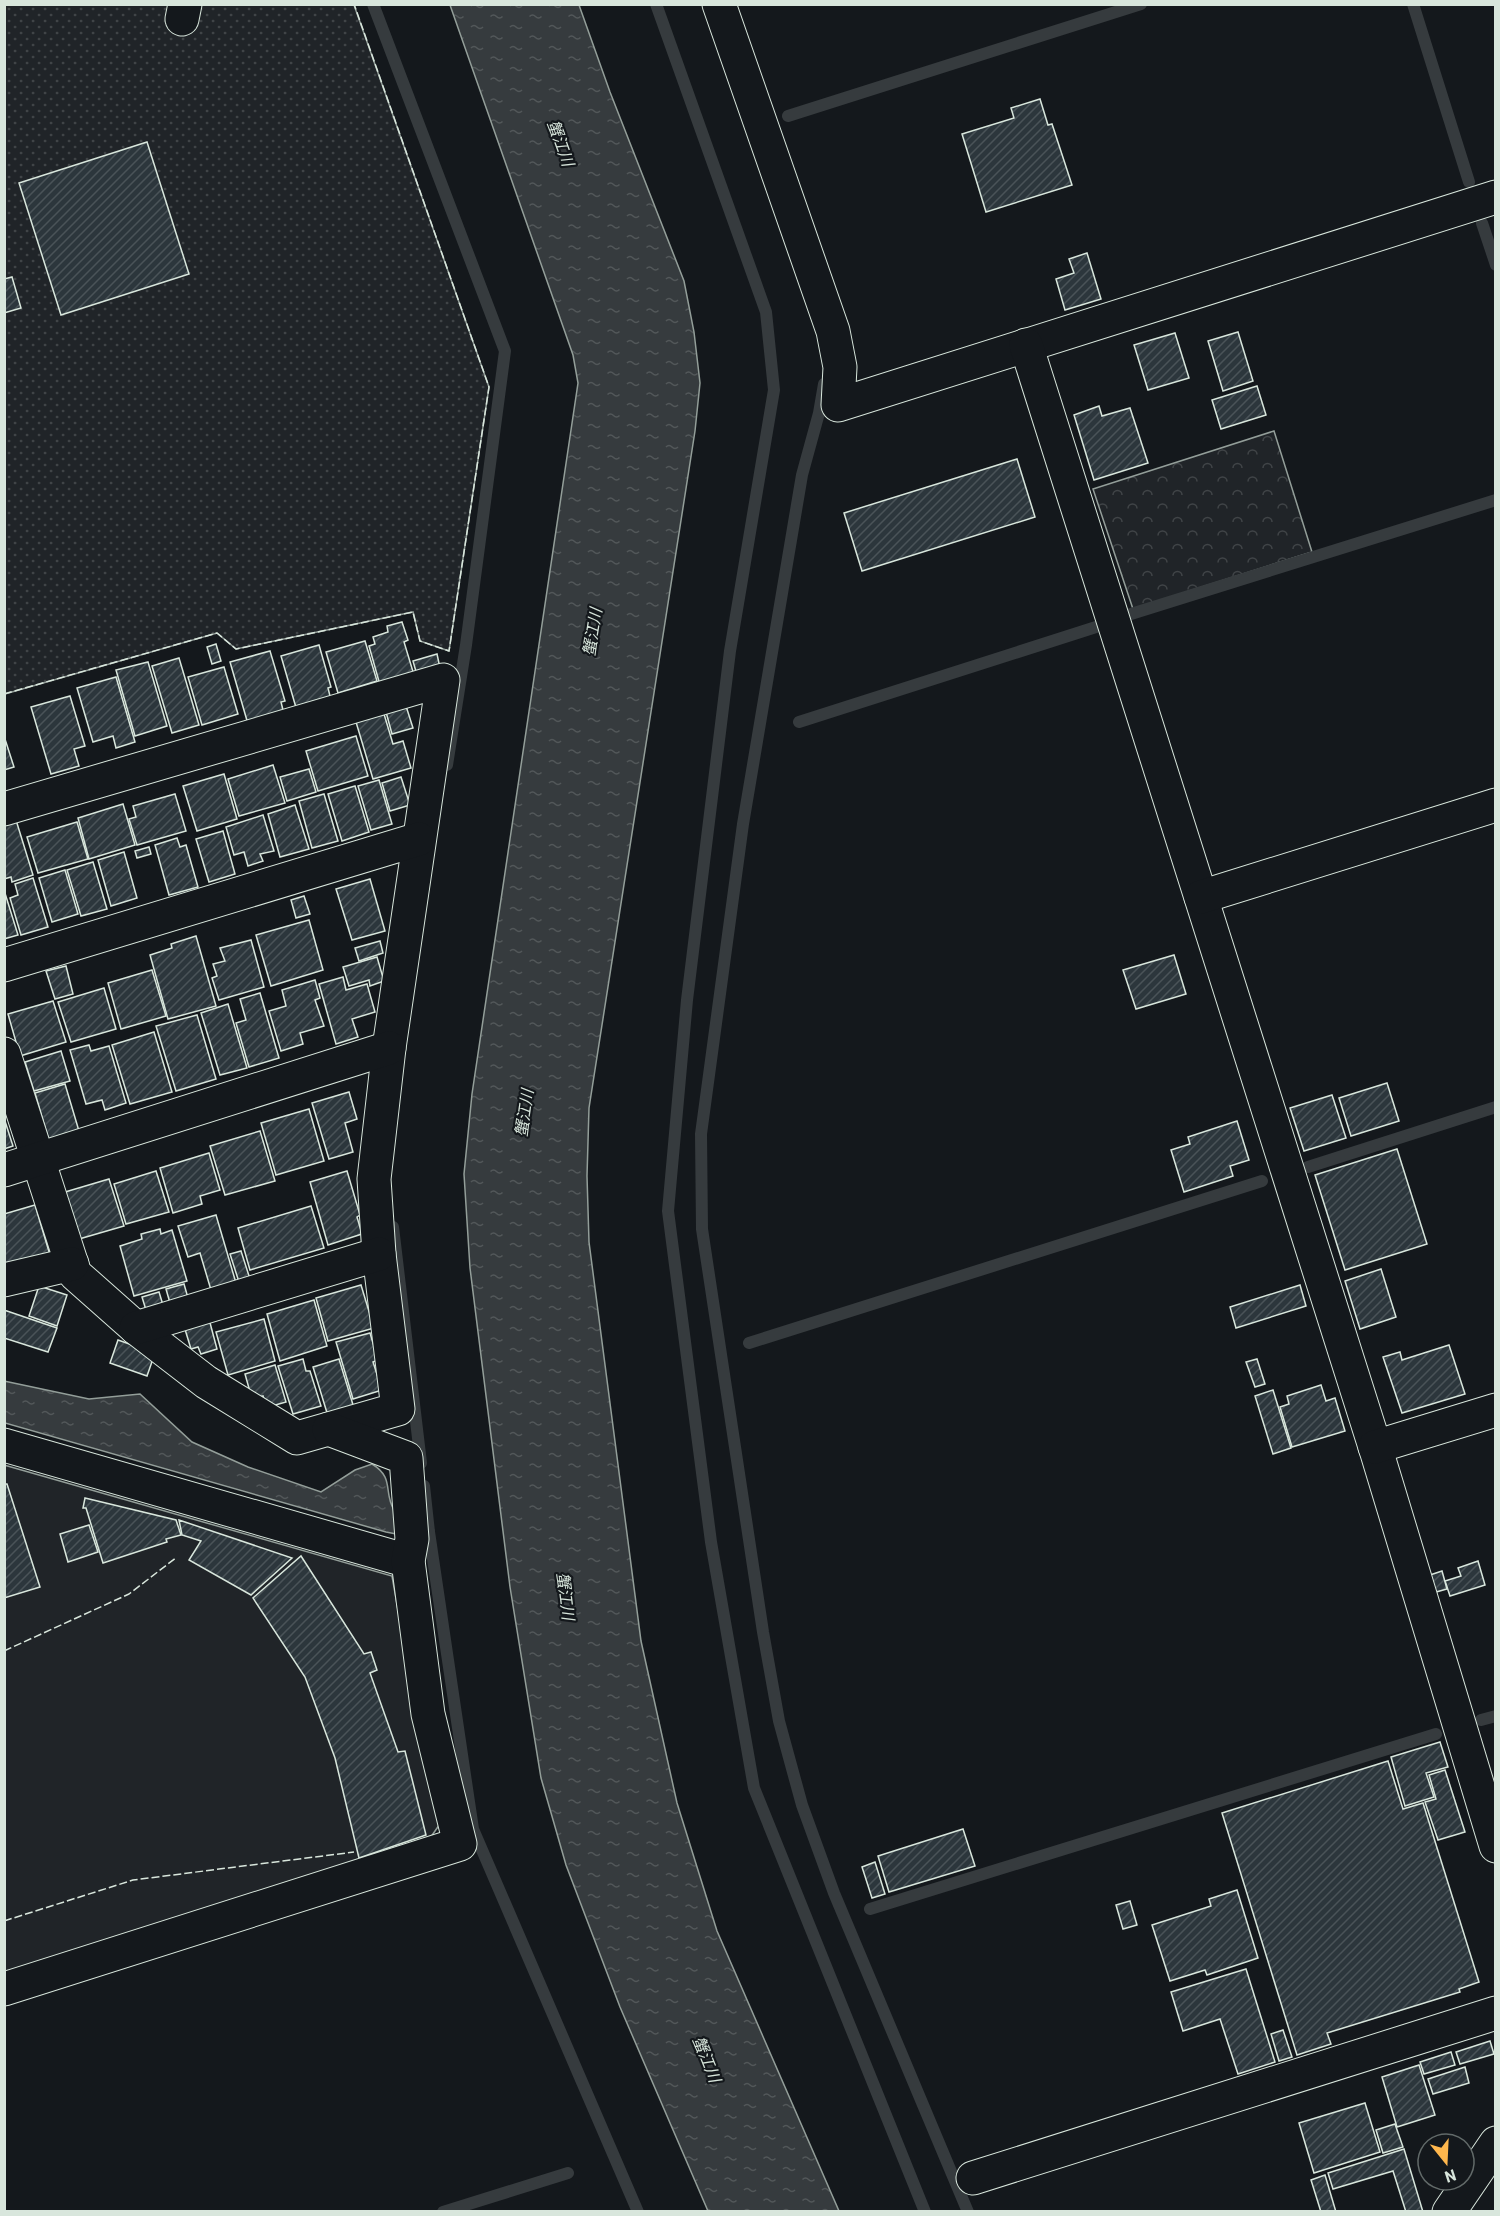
<svg xmlns="http://www.w3.org/2000/svg" width="1500" height="2216" font-family="Barlow,'Noto Sans JP',sans-serif">
  <defs>
    <pattern id="grass-dots" width="8" height="8" patternUnits="userSpaceOnUse" patternTransform="scale(1.5)"><rect width="8" height="8" fill="#202428"/><path d="M2 2h.1M6 6h.1" fill="none" stroke="#404447" stroke-width="1.8" stroke-linecap="round"/></pattern>
    <pattern id="forest-crowns" width="20" height="18" patternUnits="userSpaceOnUse" patternTransform="scale(1.5)"><rect width="20" height="18" fill="#202428"/><path d="M2 6a3 3 0 1 1 6 0M12 15a3 3 0 1 1 6 0" fill="none" stroke="#404447"/></pattern>
    <pattern id="water-ripples" width="26" height="14" patternUnits="userSpaceOnUse" patternTransform="scale(1.5)"><rect width="26" height="14" fill="#363b3e"/><path d="M2 4q2-2 4 0t4 0M15 11q2-2 4 0t4 0" fill="none" stroke="#525759"/></pattern>
    <pattern id="building-hatch" width="6" height="6" patternUnits="userSpaceOnUse" patternTransform="scale(1.5)"><rect width="6" height="6" fill="#2c363c"/><path d="M-1 1l2-2M0 6l6-6M5 7l2-2" fill="none" stroke="#4a5358"/></pattern>
  </defs>
  <rect width="100%" height="100%" fill="#14181c"/>
  <!-- grass -->
  <polygon fill="url(#grass-dots)" stroke="#939e99" stroke-width="1.5" points="5,5 354,5 489,387 449,651 420,641 413,612 236,649 217,633 5,694"/>
  <!-- forest -->
  <polygon fill="url(#forest-crowns)" stroke="#939e99" stroke-width="1.5" points="1274,431 1312,552 1133,609 1093,489"/>
  <!-- pitch -->
  <polygon fill="#202428" stroke="#939e99" stroke-width="1.5" points="4,1465 392,1576 417,1718 442,1821 428,1841 5,1974"/>
  <!-- water -->
  <g fill="url(#water-ripples)" stroke="#939e99" stroke-width="1.5">
    <polygon points="450,5 579,5 610,92 684,281 694,332 700,383 695,431 589,1108 587,1176 589,1242 641,1641 677,1803 717,1931 839,2211 708,2211 620,2007 566,1865 541,1778 510,1587 470,1268 464,1174 472,1094 578,383 573,355"/>
    <path d="M4,1381L89,1399L140,1394L192,1442L248,1467L321,1492L355,1470L372,1464C395,1478 383,1492 394,1510C401,1521 413,1530 422,1539L386,1532L5,1423Z"/>
  </g>
  <g fill="none" stroke-linecap="round" stroke-linejoin="round">
    <!-- stream -->
    <g stroke="#363b3e" stroke-width="12">
      <polyline points="373,4 505,351 466,645 447,765"/>
      <polyline points="656,4 766,312 774,390 730,651 687,1000 668,1211 711,1542 754,1788 925,2212"/>
      <polyline points="1413,4 1469,182"/>
      <polyline points="788,116 1141,4"/>
      <polyline points="1482,223 1496,265"/>
      <polyline points="824,384 819,413 802,475 743,824 701,1134 702,1229 763,1632 779,1721 802,1805 834,1893 968,2212"/>
      <polyline points="1131,614 1496,500"/>
      <polyline points="799,722 1096,627"/>
      <polyline points="1308,1167 1496,1107"/>
      <polyline points="393,1227 421,1463"/>
      <polyline points="749,1343 1262,1181"/>
      <polyline points="424,1486 429,1532"/>
      <polyline points="424,1531 429,1532 473,1829 638,2212"/>
      <polyline points="1481,1720 1496,1716"/>
      <polyline points="870,1909 1436,1734"/>
      <polyline points="443,2212 568,2173"/>
    </g>
  </g>
  <!-- building -->
  <g fill="url(#building-hatch)" stroke="#d8e6dc" stroke-width="1.5">
    <polygon points="1040,99 1048,125 1052,124 1072,185 986,212 962,134 1014,118 1011,108"/>
    <polygon points="147,142 189,274 61,315 19,183"/>
    <polygon points="1087,253 1101,299 1065,310 1056,279 1074,273 1069,259"/>
    <polygon points="12,277 21,308 4,313 4,279"/>
    <polygon points="1238,332 1253,381 1223,391 1208,341"/>
    <polygon points="1175,333 1189,378 1148,390 1134,345"/>
    <polygon points="1257,386 1266,415 1221,429 1212,400"/>
    <polygon points="1099,406 1102,416 1130,408 1148,463 1094,480 1074,415"/>
    <polygon points="1017,459 1035,517 862,571 844,513"/>
    <polygon points="402,622 408,640 404,642 414,675 380,685 369,646 375,644 373,637 388,632 387,626"/>
    <polygon points="365,641 377,681 338,693 326,652"/>
    <polygon points="216,644 221,661 212,664 207,647"/>
    <polygon points="319,645 331,687 328,688 331,700 297,711 281,656"/>
    <polygon points="270,651 285,701 281,702 284,714 248,724 230,662"/>
    <polygon points="437,654 440,668 417,675 413,661"/>
    <polygon points="179,658 199,725 172,733 152,666"/>
    <polygon points="148,662 167,726 135,736 116,670"/>
    <polygon points="224,667 238,714 202,725 188,677"/>
    <polygon points="116,677 135,742 116,748 113,736 93,742 77,688"/>
    <polygon points="70,696 85,746 74,749 79,766 51,774 31,707"/>
    <polygon points="406,706 413,728 392,734 386,712"/>
    <polygon points="384,714 393,744 403,741 411,768 373,779 356,722"/>
    <polygon points="4,736 14,767 4,770"/>
    <polygon points="356,736 368,776 318,791 306,751"/>
    <polygon points="273,765 285,803 239,816 228,779"/>
    <polygon points="309,769 316,792 287,801 280,777"/>
    <polygon points="224,774 237,819 197,831 183,786"/>
    <polygon points="401,777 410,805 390,811 382,783"/>
    <polygon points="379,780 392,824 371,830 358,786"/>
    <polygon points="355,786 369,832 342,841 328,794"/>
    <polygon points="175,794 186,831 137,845 129,819 136,817 133,806"/>
    <polygon points="324,794 338,841 312,848 299,801"/>
    <polygon points="123,804 135,845 89,859 78,818"/>
    <polygon points="295,805 309,849 280,857 268,814"/>
    <polygon points="263,815 274,851 260,854 263,861 248,866 244,852 234,855 226,827"/>
    <polygon points="16,820 33,875 12,882 11,877 4,879 4,823"/>
    <polygon points="77,822 88,859 38,873 27,837"/>
    <polygon points="223,831 235,874 209,882 196,839"/>
    <polygon points="177,838 180,847 186,845 198,887 169,895 155,845"/>
    <polygon points="149,847 151,854 137,858 135,851"/>
    <polygon points="124,852 137,898 111,906 98,860"/>
    <polygon points="93,862 107,909 81,916 67,870"/>
    <polygon points="65,870 78,914 52,922 39,878"/>
    <polygon points="33,878 48,927 21,935 10,898 18,895 15,884"/>
    <polygon points="370,879 385,931 352,940 336,889"/>
    <polygon points="4,890 18,935 4,939"/>
    <polygon points="304,896 310,914 296,918 291,900"/>
    <polygon points="309,920 323,970 271,986 256,935"/>
    <polygon points="196,936 216,1006 168,1019 150,955 172,948 171,944"/>
    <polygon points="251,940 264,987 219,1000 212,978 217,976 213,964 225,961 220,948"/>
    <polygon points="380,941 383,953 359,961 355,948"/>
    <polygon points="1174,955 1186,994 1136,1009 1123,970"/>
    <polygon points="377,957 384,981 370,986 369,980 349,986 343,967"/>
    <polygon points="66,966 73,994 55,999 46,971"/>
    <polygon points="152,970 166,1016 121,1029 108,983"/>
    <polygon points="343,977 346,990 367,984 375,1012 352,1019 358,1037 336,1044 319,984"/>
    <polygon points="315,980 320,998 315,1000 324,1026 300,1033 303,1044 281,1051 269,1011 286,1006 282,990"/>
    <polygon points="104,988 116,1029 71,1042 58,1002"/>
    <polygon points="260,993 279,1058 249,1067 236,1023 246,1020 240,999"/>
    <polygon points="53,1001 66,1042 20,1056 8,1014"/>
    <polygon points="228,1004 247,1068 220,1075 201,1013"/>
    <polygon points="197,1015 216,1079 176,1091 156,1026"/>
    <polygon points="154,1032 172,1092 130,1104 112,1045"/>
    <polygon points="89,1045 91,1051 109,1046 126,1103 105,1110 102,1100 86,1104 70,1050"/>
    <polygon points="61,1051 70,1081 34,1091 25,1062"/>
    <polygon points="1387,1083 1399,1121 1351,1136 1339,1098"/>
    <polygon points="65,1084 79,1131 49,1141 35,1093"/>
    <polygon points="349,1092 357,1119 345,1123 353,1152 329,1159 312,1103"/>
    <polygon points="1332,1095 1346,1138 1304,1151 1290,1108"/>
    <polygon points="309,1109 324,1161 276,1175 261,1123"/>
    <polygon points="4,1118 13,1146 4,1149"/>
    <polygon points="1237,1121 1249,1160 1230,1166 1233,1176 1184,1192 1171,1150 1190,1144 1188,1137"/>
    <polygon points="260,1131 275,1181 225,1195 210,1146"/>
    <polygon points="1397,1149 1427,1244 1345,1270 1315,1175"/>
    <polygon points="209,1153 220,1190 200,1196 202,1204 173,1213 160,1168"/>
    <polygon points="156,1171 169,1212 126,1224 114,1184"/>
    <polygon points="347,1171 360,1215 357,1217 362,1234 328,1245 310,1182"/>
    <polygon points="109,1179 124,1226 79,1239 65,1192"/>
    <polygon points="35,1205 50,1255 4,1265 4,1214"/>
    <polygon points="311,1206 324,1248 250,1270 238,1228"/>
    <polygon points="216,1215 236,1283 211,1290 200,1253 188,1257 178,1226"/>
    <polygon points="160,1229 161,1234 172,1230 187,1281 134,1296 120,1246 142,1239 141,1234"/>
    <polygon points="241,1251 250,1279 239,1282 230,1254"/>
    <polygon points="1381,1269 1396,1317 1360,1329 1345,1281"/>
    <polygon points="184,1284 188,1298 170,1303 166,1289"/>
    <polygon points="361,1285 374,1328 328,1341 316,1298"/>
    <polygon points="1300,1285 1306,1306 1236,1328 1230,1307"/>
    <polygon points="39,1286 67,1295 57,1326 29,1316"/>
    <polygon points="159,1292 163,1305 146,1310 142,1297"/>
    <polygon points="314,1300 327,1346 280,1361 267,1314"/>
    <polygon points="4,1310 57,1328 48,1352 4,1338"/>
    <polygon points="209,1319 217,1349 201,1354 198,1347 191,1349 184,1326"/>
    <polygon points="264,1319 275,1361 228,1375 216,1332"/>
    <polygon points="370,1333 378,1360 373,1362 382,1390 353,1399 336,1342"/>
    <polygon points="118,1340 155,1353 147,1376 110,1363"/>
    <polygon points="1449,1345 1465,1394 1402,1413 1383,1357 1400,1352 1402,1360"/>
    <polygon points="303,1359 306,1371 310,1371 321,1406 293,1414 278,1366"/>
    <polygon points="339,1359 354,1408 328,1416 313,1367"/>
    <polygon points="1257,1359 1265,1384 1255,1387 1246,1362"/>
    <polygon points="275,1365 286,1402 272,1406 266,1405 263,1396 252,1399 245,1374"/>
    <polygon points="1321,1385 1326,1401 1335,1398 1345,1431 1292,1447 1280,1407 1289,1404 1287,1396"/>
    <polygon points="1273,1390 1291,1448 1273,1454 1255,1396"/>
    <polygon points="4,1484 7,1484 40,1587 4,1598"/>
    <polygon points="85,1498 176,1520 181,1535 166,1539 167,1542 103,1563 86,1508 83,1508"/>
    <polygon points="179,1520 292,1558 251,1595 189,1560 201,1541 182,1535"/>
    <polygon points="89,1525 98,1552 68,1562 60,1534"/>
    <polygon points="301,1556 364,1654 371,1652 377,1670 370,1673 398,1752 405,1751 426,1835 359,1858 335,1758 305,1677 253,1598"/>
    <polygon points="1478,1561 1485,1585 1450,1596 1445,1581 1461,1576 1458,1568"/>
    <polygon points="1442,1571 1447,1589 1436,1592 1430,1575"/>
    <polygon points="1440,1742 1448,1767 1426,1773 1434,1797 1405,1806 1391,1757"/>
    <polygon points="1388,1761 1403,1809 1423,1803 1479,1982 1459,1989 1460,1992 1327,2033 1331,2044 1297,2055 1222,1813"/>
    <polygon points="1445,1770 1465,1832 1438,1840 1425,1802 1436,1799 1429,1775"/>
    <polygon points="963,1829 975,1866 889,1892 878,1856"/>
    <polygon points="875,1862 885,1894 872,1898 862,1867"/>
    <polygon points="1237,1890 1258,1958 1207,1975 1205,1970 1170,1981 1152,1925 1211,1906 1209,1899"/>
    <polygon points="1130,1901 1137,1925 1123,1929 1116,1905"/>
    <polygon points="1246,1969 1275,2062 1238,2074 1220,2019 1183,2031 1171,1992"/>
    <polygon points="1283,2030 1292,2057 1279,2061 1271,2034"/>
    <polygon points="1490,2041 1494,2054 1460,2064 1456,2052"/>
    <polygon points="1451,2052 1455,2065 1424,2074 1420,2062"/>
    <polygon points="1419,2065 1435,2115 1397,2127 1382,2077"/>
    <polygon points="1465,2067 1469,2083 1433,2094 1428,2079"/>
    <polygon points="1365,2103 1380,2152 1314,2173 1299,2123"/>
    <polygon points="1395,2124 1403,2147 1383,2153 1376,2130"/>
    <polygon points="1404,2149 1423,2212 1406,2212 1393,2171 1333,2189 1328,2173"/>
    <polygon points="1325,2175 1336,2212 1321,2212 1311,2180"/>
  </g>
  <g fill="none" stroke-linecap="round" stroke-linejoin="round">
    <defs>
      <g id="minor">
        <polyline points="719,4 833,331 840,367 838,405 1496,197"/>
        <polyline points="182,19 185,4"/>
        <polyline points="1026,345 1377,1453 1496,1846"/>
        <polyline points="4,809 443,680 389,1048 374,1179 379,1254 398,1409 297,1438 206,1382 136,1328 75,1274 4,1054"/>
        <polyline points="1201,897 1496,805"/>
        <polyline points="4,965 419,839"/>
        <polyline points="4,1170 389,1048"/>
        <polyline points="4,1280 72,1264"/>
        <polyline points="136,1328 379,1254"/>
        <polyline points="4,1445 408,1561"/>
        <polyline points="1375,1447 1496,1410"/>
        <polyline points="4,1989 460,1844 428,1714 408,1561 412,1539 406,1458 329,1429"/>
        <polyline points="973,2178 1496,2013"/>
        <polyline points="1449,2212 1496,2143"/>
      </g>
    </defs>
    <!-- minor casing -->
    <use href="#minor" stroke="#d8e6dc" stroke-width="35"/>
    <!-- minor -->
    <use href="#minor" stroke="#14181c" stroke-width="33"/>
    <!-- fence -->
    <g stroke="#d8e6dc" stroke-width="1.5" stroke-dasharray="8 3" stroke-linecap="butt">
      <polyline points="4,694 217,633 236,649 413,612 420,641 449,651 489,387 354,4"/>
      <polyline points="4,1651 129,1594 177,1557"/>
      <polyline points="4,1921 133,1880 354,1852"/>
    </g>
  </g>
  <g text-anchor="middle" stroke-width="4.5" stroke-linejoin="round" paint-order="stroke">
    <!-- water labels -->
    <g font-size="16" font-style="italic" fill="#d8e6dc" stroke="#14181c">
      <text transform="translate(561 143) rotate(70)" y="6">蟹江川</text>
      <text transform="translate(592 632) rotate(-81)" y="6">蟹江川</text>
      <text transform="translate(524 1113) rotate(-82)" y="6">蟹江川</text>
      <text transform="translate(566 1596) rotate(83)" y="6">蟹江川</text>
      <text transform="translate(707 2059) rotate(68)" y="6">蟹江川</text>
    </g>
  </g>
  <!-- border -->
  <rect width="1500" height="2216" fill="none" stroke="#d8e6dc" stroke-width="12"/>
  <!-- north arrow -->
  <g transform="translate(1446 2162) rotate(162)"><circle r="28" fill="#14181c" stroke="#626a69" stroke-width="1.5"/>
  <path d="M0-4.5L10 22L0 15L-10 22Z" fill="#ffb74d"/>
  <text y="-9" font-size="16" font-weight="bold" text-anchor="middle" fill="#d8e6dc">N</text>
  </g>
</svg>
